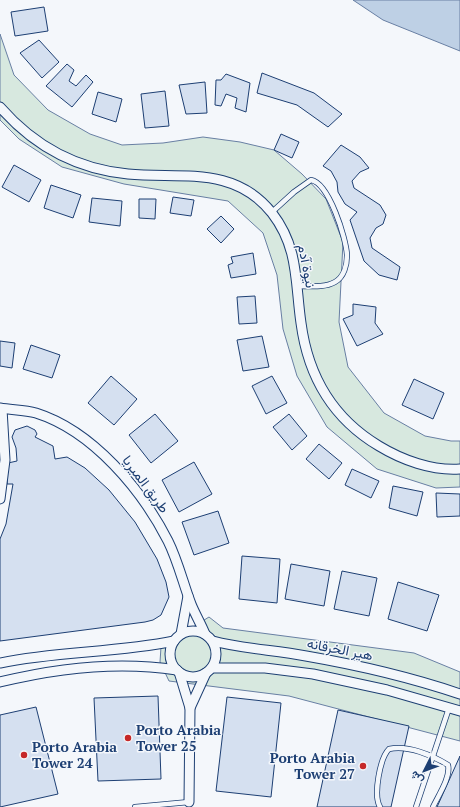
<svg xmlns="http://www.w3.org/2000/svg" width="460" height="807" font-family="'PT Serif',Vazirmatn,serif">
  <rect width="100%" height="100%" fill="#f4f7fb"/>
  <!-- green -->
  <g fill="#d7e8df" stroke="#687fa3">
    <polygon points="0,34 14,75 48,110 90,134 122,145 163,143 203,137 240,142 274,150 302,174 326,199 343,242 339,322 348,367 384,413 425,436 451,441 460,441 460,487 436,488 377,469 327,427 297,376 283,329 277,275 263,233 228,201 124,184 62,167 19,139 0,120"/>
    <polygon points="209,617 223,628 414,653 460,672 460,741 289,696 169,681 160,662 161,647"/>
  </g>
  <!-- water -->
  <polygon fill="#bed0e5" stroke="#687fa3" points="353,0 460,0 460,51 383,20"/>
  <!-- building -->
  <g fill="#d5e0f0" stroke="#1d3f73">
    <polygon points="44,7 48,31 15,36 11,12"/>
    <polygon points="39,40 59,62 42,78 20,53"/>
    <polygon points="67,64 74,70 69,81 76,86 86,75 93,82 72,107 46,86"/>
    <polygon points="262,73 314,93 342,114 328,127 297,105 257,93"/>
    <polygon points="226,74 250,83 246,112 235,108 237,98 226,94 221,106 215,105 216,80 221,80"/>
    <polygon points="205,82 207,113 186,114 179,85"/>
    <polygon points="165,91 169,126 145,128 141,94"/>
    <polygon points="98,92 122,99 116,122 92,114"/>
    <polygon points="281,134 299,142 292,158 274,150"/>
    <polygon points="341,145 360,157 369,168 360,172 352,181 354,188 380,205 386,215 383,224 376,228 370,238 372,248 400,267 397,280 379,275 364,261 350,220 357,212 345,204 338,192 337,182 331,171 323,166"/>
    <polygon points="14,165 41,180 29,202 2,187"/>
    <polygon points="51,185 81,195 73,218 44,208"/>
    <polygon points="173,197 194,200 191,216 170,213"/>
    <polygon points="92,198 122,201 120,226 89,222"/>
    <polygon points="139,199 156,199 155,219 139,218"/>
    <polygon points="221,216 234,229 221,243 207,229"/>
    <polygon points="253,253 256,274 231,278 228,265 233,263 231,257"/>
    <polygon points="255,296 257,323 239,324 237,297"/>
    <polygon points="353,304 376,307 375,323 383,334 357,346 343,319 353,315"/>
    <polygon points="262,336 269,367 243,371 237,340"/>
    <polygon points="0,341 15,343 12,368 0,366"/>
    <polygon points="31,345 60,355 52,378 23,369"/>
    <polygon points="111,376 137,399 114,425 88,403"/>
    <polygon points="272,376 287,403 266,414 252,386"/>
    <polygon points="414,379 444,393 433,419 402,405"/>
    <polygon points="155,414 178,441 151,463 129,435"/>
    <polygon points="289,414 307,436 292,450 273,427"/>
    <polygon points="27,426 35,430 37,434 35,437 53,446 55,459 67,457 85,468 109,490 135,522 157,559 166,582 169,597 161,615 153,620 145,622 0,641 0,539 6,524 13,484 7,484 8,463 17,461 16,448 12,437 15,430"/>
    <polygon points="319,444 342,463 329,479 306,459"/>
    <polygon points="194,462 212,494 179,512 162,480"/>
    <polygon points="352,469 379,481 371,498 345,485"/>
    <polygon points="393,486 423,492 417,516 389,508"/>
    <polygon points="436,493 460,494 460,516 437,517"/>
    <polygon points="218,511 229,543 194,555 182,522"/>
    <polygon points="242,556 280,559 277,603 239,599"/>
    <polygon points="291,564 330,571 324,606 285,599"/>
    <polygon points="342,571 377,578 369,616 334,609"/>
    <polygon points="398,582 439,595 427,631 388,619"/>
    <polygon points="158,696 161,779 98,781 94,698"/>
    <polygon points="227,697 281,703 271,797 216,791"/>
    <polygon points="36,707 58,794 0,807 0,715"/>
    <polygon points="338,710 409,726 391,807 317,807"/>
    <polygon points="460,756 460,807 437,807"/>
  </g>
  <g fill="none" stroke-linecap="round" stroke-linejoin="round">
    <defs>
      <g id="service">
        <path d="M271,213L294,192L311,180C329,183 346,238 347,255C347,265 344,277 335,282C325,288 309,286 298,286"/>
        <polyline points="135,807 189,802"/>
        <path d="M380,807C373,795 380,758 389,749C408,745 432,755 448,765C451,777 438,796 433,807"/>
        <polyline points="416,807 449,708"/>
      </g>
      <g id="minor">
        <path d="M0,107C34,146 76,169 128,174C181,179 234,165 272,213C299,248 295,282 301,323C308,376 332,418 379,446C402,460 432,471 460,469"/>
        <path d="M0,408C12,410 25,410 36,413C93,431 142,490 168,541C178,561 183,583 191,604C195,614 201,624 205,634"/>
        <polyline points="0,499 5,460 2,409"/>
        <circle cx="193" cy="654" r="23"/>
        <polyline points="181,634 188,596"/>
        <path d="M213,641C243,649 275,650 306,656C358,665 410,677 460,694"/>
        <path d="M0,663C57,651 116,653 174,641"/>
        <polyline points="212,668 265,668 313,674 387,690 460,711"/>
        <polyline points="179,672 190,708"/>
        <path d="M0,682C57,668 119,661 177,670"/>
        <polyline points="189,802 190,708 206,673"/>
      </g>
    </defs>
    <!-- service casing -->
    <use href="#service" stroke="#1d3f73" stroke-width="6"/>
    <!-- minor casing -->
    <use href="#minor" stroke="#1d3f73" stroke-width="11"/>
    <!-- service -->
    <use href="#service" stroke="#f4f7fb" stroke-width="4.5"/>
    <!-- minor -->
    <use href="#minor" stroke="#f4f7fb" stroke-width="9"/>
  </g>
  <!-- markers -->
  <g fill="#c62828" stroke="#f4f7fb" stroke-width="1.5">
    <circle cx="128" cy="738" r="4"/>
    <circle cx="24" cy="755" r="4"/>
    <circle cx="363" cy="766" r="4"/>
  </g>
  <g text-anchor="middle" stroke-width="3" stroke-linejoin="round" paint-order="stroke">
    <!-- street labels -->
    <g font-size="14" fill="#1d3f73" stroke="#f4f7fb">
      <text transform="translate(307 266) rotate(79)" y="5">نيوة آدم</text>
      <text transform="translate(146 484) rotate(53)" y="5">طريق الميريا</text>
      <text transform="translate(340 649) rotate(11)" y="5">هير الخرقانه</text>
    </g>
    <!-- poi labels -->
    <g font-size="14" font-weight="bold" fill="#1d3f73" stroke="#f4f7fb" text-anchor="start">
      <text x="136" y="735">Porto Arabia<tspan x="136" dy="16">Tower 25</tspan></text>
      <text x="32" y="752">Porto Arabia<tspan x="32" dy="16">Tower 24</tspan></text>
      <text x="355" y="763" text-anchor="end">Porto Arabia<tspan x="355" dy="16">Tower 27</tspan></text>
    </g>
  </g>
  <!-- north arrow -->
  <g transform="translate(424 771) rotate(228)" stroke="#f4f7fb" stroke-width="3" paint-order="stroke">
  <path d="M0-3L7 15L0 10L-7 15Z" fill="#1d3f73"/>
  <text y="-6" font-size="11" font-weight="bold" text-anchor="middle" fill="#1d3f73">ش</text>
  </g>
</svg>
